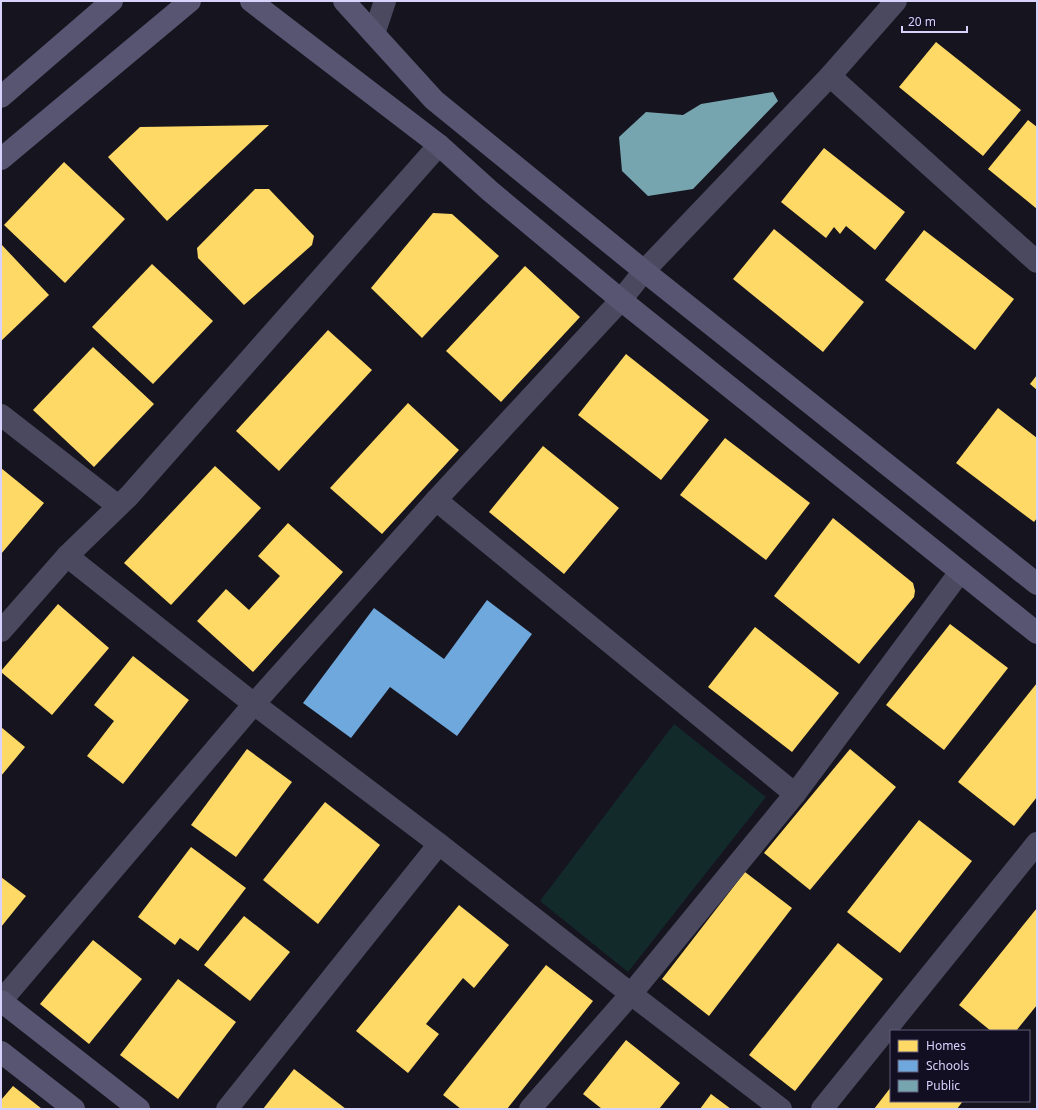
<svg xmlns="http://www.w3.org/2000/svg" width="1038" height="1110" font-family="'Noto Sans',sans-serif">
  <rect width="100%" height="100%" fill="#16141e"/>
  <!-- green -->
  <polygon fill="#132a2a" points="674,724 766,797 628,972 540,901"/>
  <!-- homes -->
  <g fill="#ffd966">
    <polygon points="936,42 1021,110 983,156 899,87"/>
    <polygon points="1028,120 1037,127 1037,209 988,169"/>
    <polygon points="269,125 167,221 108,157 140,127"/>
    <polygon points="824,148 905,212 875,250 846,226 840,234 834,227 826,238 781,202"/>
    <polygon points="64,162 125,219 65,283 4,225"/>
    <polygon points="255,189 269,189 314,236 312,245 244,305 198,258 197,248"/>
    <polygon points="433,213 452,214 499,256 422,338 371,288"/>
    <polygon points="774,229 864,302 823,352 733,279"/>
    <polygon points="924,230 1014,299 975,350 885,280"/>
    <polygon points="1,244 49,295 1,341"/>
    <polygon points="152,264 213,321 153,384 92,327"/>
    <polygon points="525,266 580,317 501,402 446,351"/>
    <polygon points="328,330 372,370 279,471 236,431"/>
    <polygon points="93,347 154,404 94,467 33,410"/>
    <polygon points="626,354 709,420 661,480 578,415"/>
    <polygon points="1037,375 1037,390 1030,384"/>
    <polygon points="408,403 459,450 382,534 330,488"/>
    <polygon points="998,408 1037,438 1037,518 1034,522 956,463"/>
    <polygon points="725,438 810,503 766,560 680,495"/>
    <polygon points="543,446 619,508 564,574 489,512"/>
    <polygon points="215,466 261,508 171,605 124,563"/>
    <polygon points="1,468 44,503 1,554"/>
    <polygon points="833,518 913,583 915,591 914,597 859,664 774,596"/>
    <polygon points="288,523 343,572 253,672 197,621 226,589 249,610 280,576 258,556"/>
    <polygon points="58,604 109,648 52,715 1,672 1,671"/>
    <polygon points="950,624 1008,668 944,750 886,705"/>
    <polygon points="755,627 839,693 792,752 708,687"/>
    <polygon points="133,656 189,700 123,784 87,756 114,721 94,705"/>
    <polygon points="1037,683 1037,797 1014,826 958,782"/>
    <polygon points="1,727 25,747 1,776"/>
    <polygon points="247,749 292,782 236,857 191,825"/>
    <polygon points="850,749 896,787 810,890 764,853"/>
    <polygon points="325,802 380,845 318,924 263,880"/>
    <polygon points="919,820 972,861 900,953 847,912"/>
    <polygon points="191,847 246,888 198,951 180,938 175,945 138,917"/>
    <polygon points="745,872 792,908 709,1016 662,979"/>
    <polygon points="1,877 26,896 1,927"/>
    <polygon points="459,905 509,945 474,988 463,978 426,1024 439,1034 408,1073 356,1031"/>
    <polygon points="1037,908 1037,1005 1016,1031 991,1031 959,1005"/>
    <polygon points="244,916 290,952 250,1001 204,965"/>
    <polygon points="93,940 142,979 89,1044 40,1004"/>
    <polygon points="838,943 883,979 795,1091 749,1055"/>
    <polygon points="546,965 593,1001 507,1109 461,1109 443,1095"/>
    <polygon points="178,979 236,1022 178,1099 120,1055"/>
    <polygon points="626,1040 680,1083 659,1109 602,1109 583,1094"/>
    <polygon points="294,1069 346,1109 263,1109"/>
    <polygon points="13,1086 42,1109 1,1109 1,1100"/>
    <polygon points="891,1087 891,1101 963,1101 957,1109 874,1109"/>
    <polygon points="711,1094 731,1109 700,1109"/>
  </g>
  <!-- schools -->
  <polygon fill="#6fa8dc" points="487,600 532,634 457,736 390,687 351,738 303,703 374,608 444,659"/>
  <!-- public -->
  <polygon fill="#76a5af" points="773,92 778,101 693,189 648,196 622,171 619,137 646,112 683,115 701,104"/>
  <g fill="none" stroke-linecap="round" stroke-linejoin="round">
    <!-- street -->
    <g stroke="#4b495f" stroke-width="22">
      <polyline points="374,34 385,1"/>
      <polyline points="830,76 1037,262"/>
      <polyline points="1,415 118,506"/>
      <polyline points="436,500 795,794"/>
      <polyline points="67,556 254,704 439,844 631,994 781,1109"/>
      <polyline points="1,631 67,556 129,496 439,145"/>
      <polyline points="1,1001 254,704 436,500 621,300 644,271 830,76 896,1"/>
      <polyline points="227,1109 439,844"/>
      <polyline points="530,1109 631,994 795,794 960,572"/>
      <polyline points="822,1109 1037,843"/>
    </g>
    <!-- secondary -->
    <g stroke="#575571" stroke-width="22">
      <polyline points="251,1 439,145 490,191 621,300 1037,633"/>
      <polyline points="344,1 434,100 644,271 1037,584"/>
      <polyline points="1,97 112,1"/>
      <polyline points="1,159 190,1"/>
      <polyline points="1,1001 139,1109"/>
      <polyline points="1,1052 74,1109"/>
    </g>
  </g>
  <!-- border -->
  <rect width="1038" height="1110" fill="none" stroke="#d8d3fd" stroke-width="4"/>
  <!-- legend -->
  <rect x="890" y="1030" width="140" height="72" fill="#130f23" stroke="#625d7a"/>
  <rect x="898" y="1040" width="20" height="12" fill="#ffd966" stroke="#625d7a"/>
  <text x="926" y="1050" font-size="12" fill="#d8d3fd">Homes</text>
  <rect x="898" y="1060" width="20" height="12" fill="#6fa8dc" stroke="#625d7a"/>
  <text x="926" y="1070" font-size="12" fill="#d8d3fd">Schools</text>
  <rect x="898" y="1080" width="20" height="12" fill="#76a5af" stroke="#625d7a"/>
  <text x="926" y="1090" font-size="12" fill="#d8d3fd">Public</text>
  <!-- scale -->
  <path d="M902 26v6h65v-6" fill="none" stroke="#d8d3fd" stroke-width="2"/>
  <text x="908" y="26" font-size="12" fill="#d8d3fd" stroke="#130f23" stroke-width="3" paint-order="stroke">20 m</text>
</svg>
